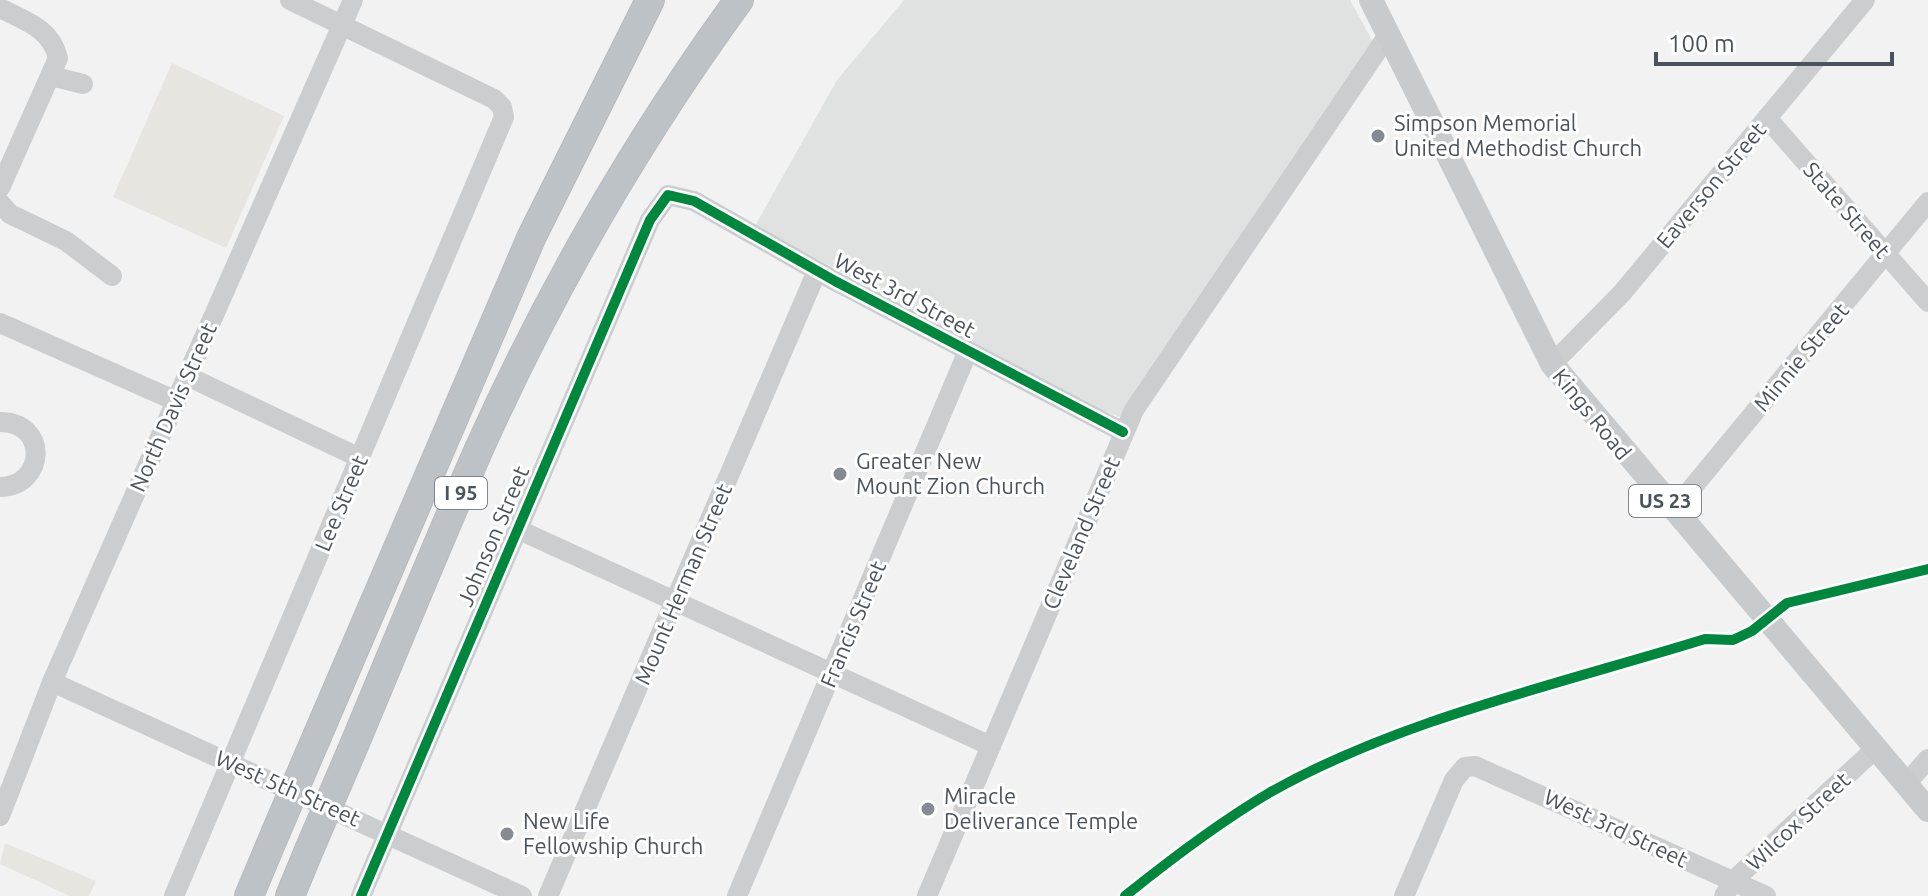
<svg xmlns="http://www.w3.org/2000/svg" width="1928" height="896" font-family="Ubuntu,sans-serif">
  <rect width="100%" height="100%" fill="#f2f2f2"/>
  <!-- commercial -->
  <g fill="#e6e5e0">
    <polygon points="172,63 284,116 226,248 113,197"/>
    <polygon points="5,843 96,881 89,896 70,896 0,864"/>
  </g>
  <!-- education -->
  <polygon fill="#e0e1e1" points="904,0 1350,0 1374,44 1120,417 1092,406 755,226 837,80"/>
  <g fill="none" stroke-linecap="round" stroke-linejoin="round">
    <defs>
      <g id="highway">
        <polyline points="318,734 532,236 650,0"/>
        <path d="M352,750C394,650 435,549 479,449C550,291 637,140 739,0"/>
        <polyline points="249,896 275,834"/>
        <polyline points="290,896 309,850"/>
      </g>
    </defs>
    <!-- highway casing -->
    <use href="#highway" stroke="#b7bbc0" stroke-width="30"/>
    <!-- minor -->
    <g stroke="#cccdcf" stroke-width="20">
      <path d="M0,8C25,21 51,28 58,58L0,188"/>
      <polyline points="51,76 83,84"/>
      <polyline points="1767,118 1928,302"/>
      <polyline points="0,203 10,214 66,241 112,276"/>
      <polyline points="0,323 176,401"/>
      <polyline points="1552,364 1622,293 1865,0"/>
      <polyline points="187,376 360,458"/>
      <path d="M0,422C49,422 46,486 0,487"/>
      <polyline points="1673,511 1928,202"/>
      <polyline points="517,529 991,746"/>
      <polyline points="52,682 522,896"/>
      <polyline points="1905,785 1928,759"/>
      <polyline points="0,816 52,682 353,0"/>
      <polyline points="174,896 504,117 502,107 494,99 290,0"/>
      <polyline points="361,896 650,220 668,195 694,201 835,281 1123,432"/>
      <polyline points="548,896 817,271"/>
      <polyline points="737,896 968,351"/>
      <polyline points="927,896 1134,410 1388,35"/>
      <polyline points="1404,896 1454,780 1465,767 1475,766 1766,896"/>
      <polyline points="1724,896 1733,881 1875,749"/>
    </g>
    <!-- major -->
    <polyline stroke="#c8cbce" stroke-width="24" points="1371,0 1552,364 1928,810"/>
    <!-- highway -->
    <use href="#highway" stroke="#bdc2c6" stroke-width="28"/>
    <defs>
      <g id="highway-bridge">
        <polyline points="275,834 318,734"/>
        <polyline points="309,850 352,750"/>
      </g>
    </defs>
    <!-- highway-bridge casing -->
    <use href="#highway-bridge" stroke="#b7bbc0" stroke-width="30" stroke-linecap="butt"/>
    <!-- highway-bridge -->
    <use href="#highway-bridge" stroke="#bdc2c6" stroke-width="28"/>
    <defs>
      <g id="cycleway">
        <polyline points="361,896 650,220 668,195 694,201 835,281 1123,432"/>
        <path d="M1125,896C1171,859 1218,823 1269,793C1397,720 1563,683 1705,639L1733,640L1752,631L1787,603L1928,569"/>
      </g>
    </defs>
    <!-- cycleway casing -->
    <use href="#cycleway" stroke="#fff" stroke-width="15"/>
    <!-- cycleway -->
    <use href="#cycleway" stroke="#00873e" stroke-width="10"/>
  </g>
  <!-- markers -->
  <g fill="#858b91" stroke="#fff" stroke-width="3">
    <circle cx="1378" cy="136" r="8"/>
    <circle cx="840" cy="474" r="8"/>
    <circle cx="928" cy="809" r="8"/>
    <circle cx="507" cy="834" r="8"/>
  </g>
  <g text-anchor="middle" stroke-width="6" stroke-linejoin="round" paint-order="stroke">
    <!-- shield labels -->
    <g fill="#fff" stroke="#80878e" stroke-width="2">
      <rect x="435" y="477" width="52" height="32" rx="6"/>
      <rect x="1629" y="485" width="72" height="32" rx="6"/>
    </g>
    <g font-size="20" font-weight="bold" fill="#4a535d">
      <text x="461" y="500">I 95</text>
      <text x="1665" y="508">US 23</text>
    </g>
    <!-- poi labels -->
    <g font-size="22" fill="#4a535d" stroke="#fff" text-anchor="start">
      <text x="1394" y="131">Simpson Memorial<tspan x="1394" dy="25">United Methodist Church</tspan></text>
      <text x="856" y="469">Greater New<tspan x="856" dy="25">Mount Zion Church</tspan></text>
      <text x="944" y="804">Miracle<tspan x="944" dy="25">Deliverance Temple</tspan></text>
      <text x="523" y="829">New Life<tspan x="523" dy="25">Fellowship Church</tspan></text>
    </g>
    <!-- street labels -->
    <g font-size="22" fill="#4a535d" stroke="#fff">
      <text transform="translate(1711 185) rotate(-50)" y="8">Eaverson Street</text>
      <text transform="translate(1847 210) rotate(49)" y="8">State Street</text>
      <text transform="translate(905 295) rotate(28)" y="8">West 3rd Street</text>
      <text transform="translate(1801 357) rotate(-50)" y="8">Minnie Street</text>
      <text transform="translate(173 407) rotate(-66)" y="8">North Davis Street</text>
      <text transform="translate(1592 414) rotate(51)" y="8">Kings Road</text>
      <text transform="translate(341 503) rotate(-67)" y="8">Lee Street</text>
      <text transform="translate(1081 533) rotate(-67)" y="8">Cleveland Street</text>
      <text transform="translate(493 536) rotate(-67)" y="8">Johnson Street</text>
      <text transform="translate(683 584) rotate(-67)" y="8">Mount Herman Street</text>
      <text transform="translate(853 624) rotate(-67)" y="8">Francis Street</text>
      <text transform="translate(288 788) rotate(24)" y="8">West 5th Street</text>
      <text transform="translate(1798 821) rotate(-43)" y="8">Wilcox Street</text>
      <text transform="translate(1616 828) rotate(25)" y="8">West 3rd Street</text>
    </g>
  </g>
  <!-- scale -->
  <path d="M1656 52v12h236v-12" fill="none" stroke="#4a535d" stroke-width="4"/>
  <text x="1668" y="52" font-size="24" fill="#4a535d" stroke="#ffffff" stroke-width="6" paint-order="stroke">100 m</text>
</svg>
